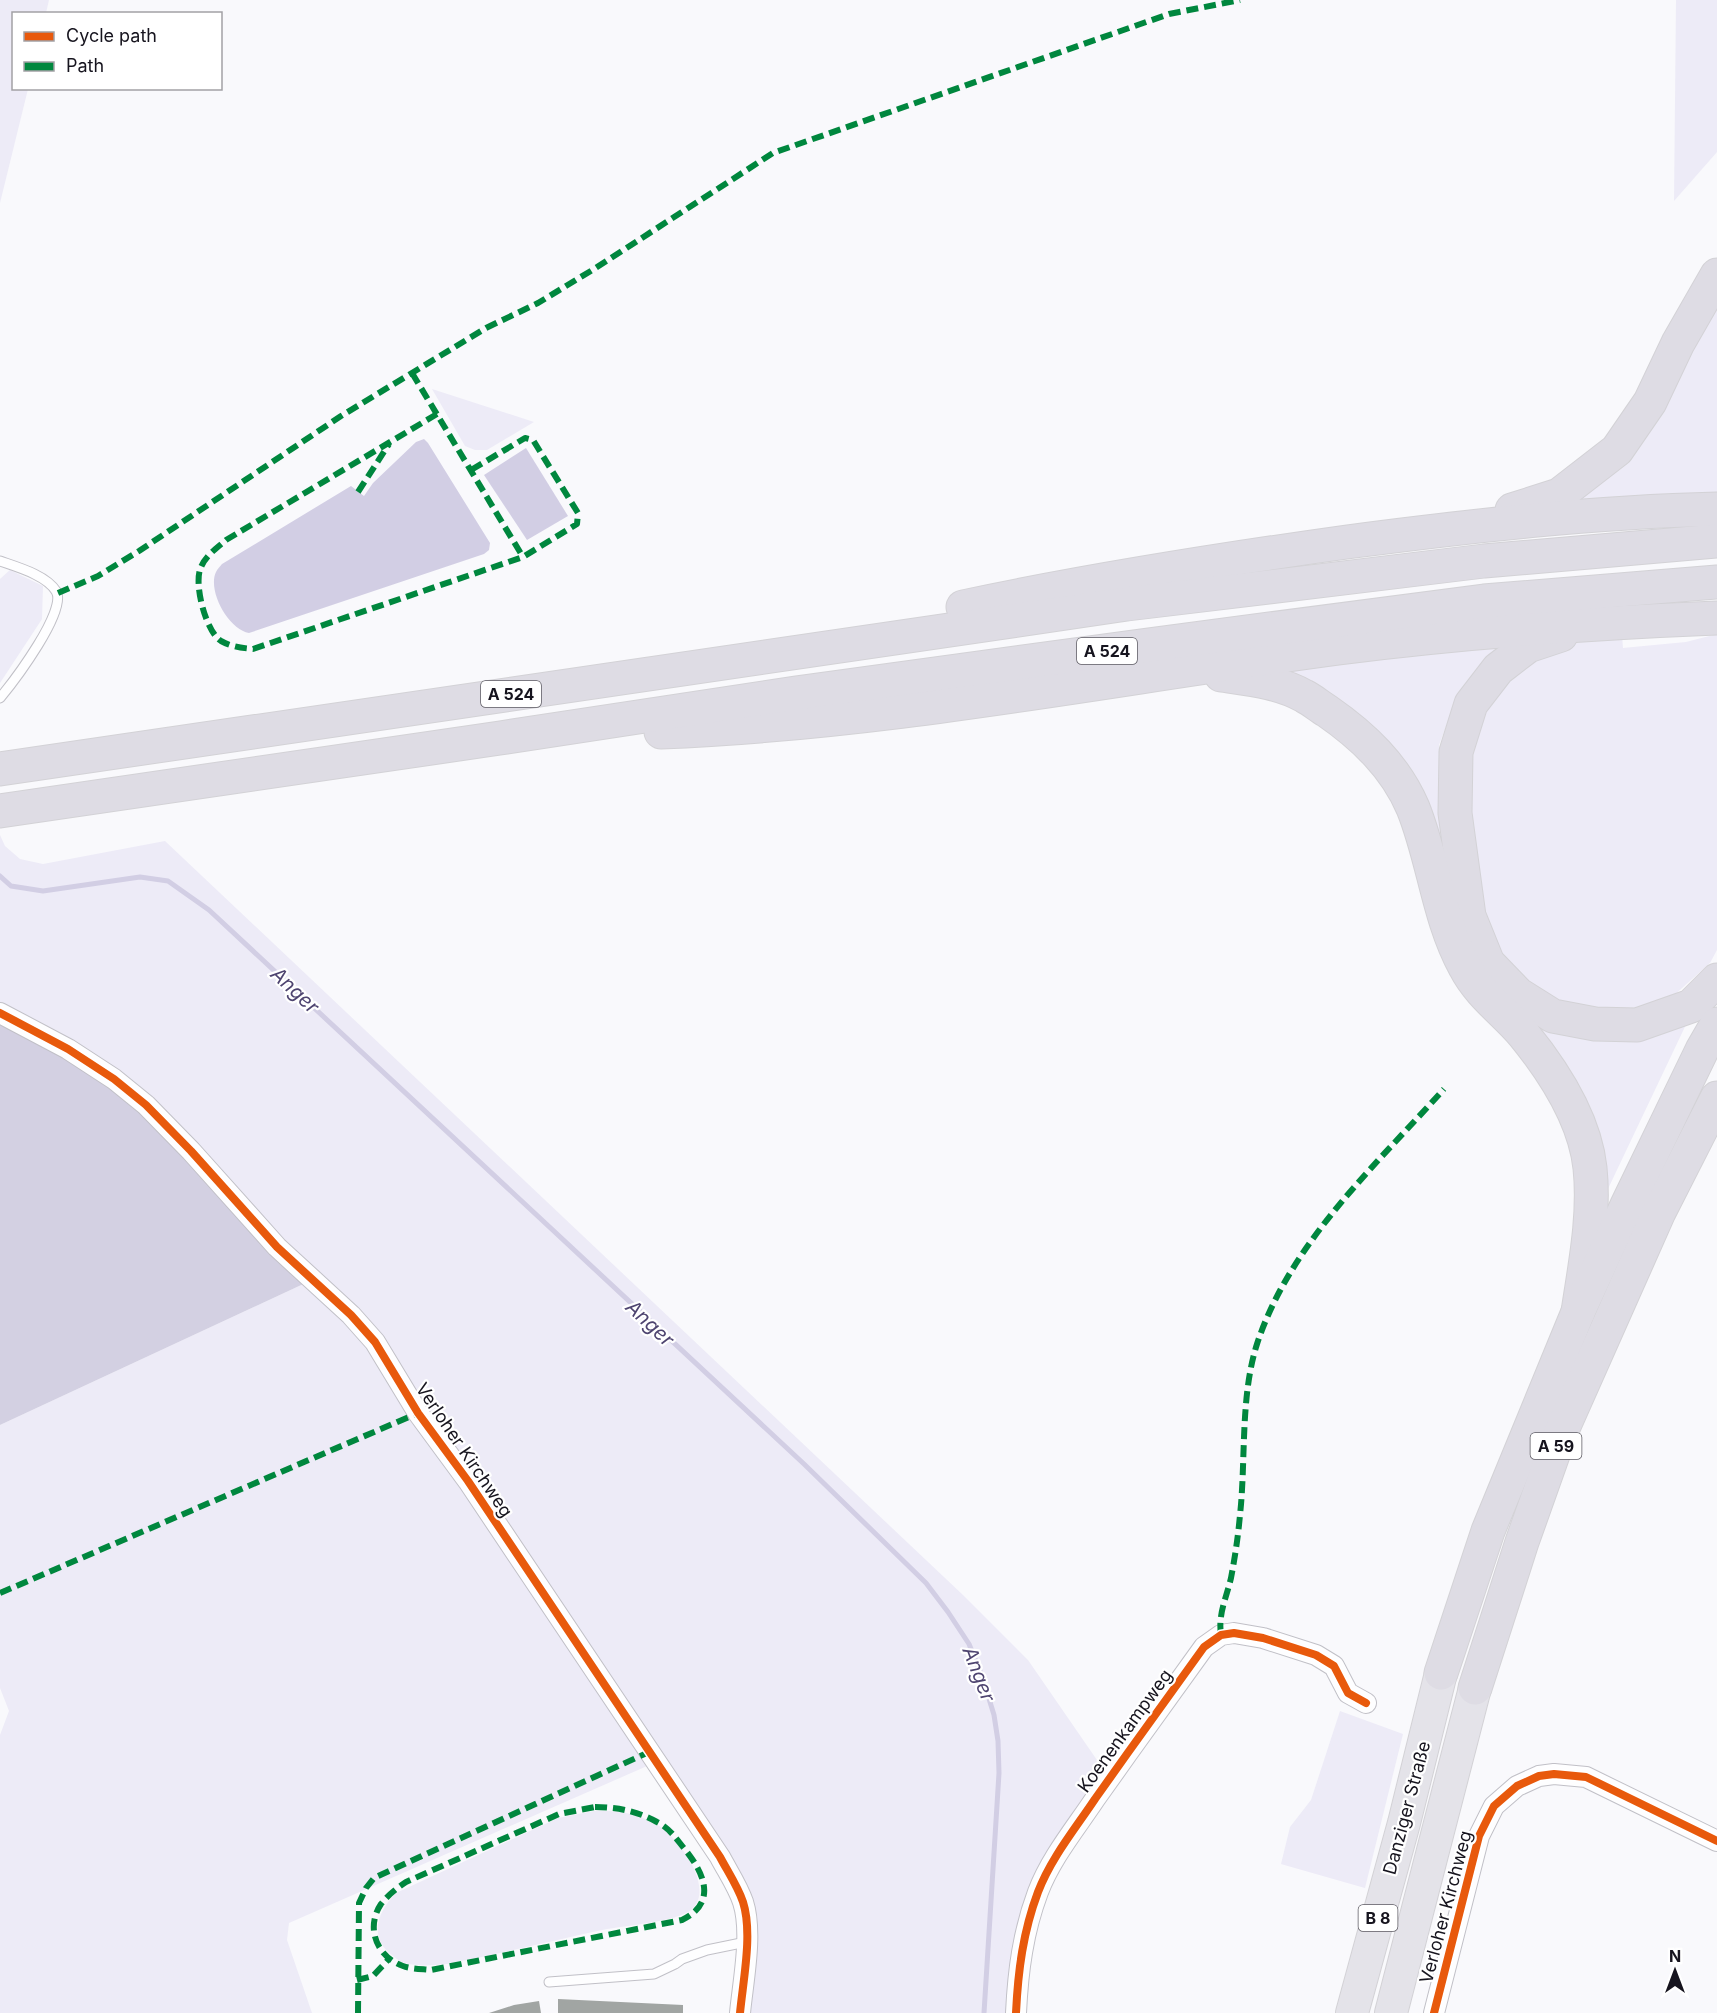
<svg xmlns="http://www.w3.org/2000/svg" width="1717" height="2013" font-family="Inter,sans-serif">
  <rect width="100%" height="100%" fill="#f9f9fc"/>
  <!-- green -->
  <g fill="#edebf7">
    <polygon points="0,0 49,0 46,13 14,14 14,88 28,89 0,203"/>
    <polygon points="1676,0 1717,0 1717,152 1674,201"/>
    <polygon points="1717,293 1717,498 1554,508"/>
    <polygon points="432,389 534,422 487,450 475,450 465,446"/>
    <polygon points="10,570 43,586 42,619 0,683 0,579"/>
    <polygon points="1717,634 1717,950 1710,963 1671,998 1624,1015 1553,1007 1495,957 1462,811 1479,707 1504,676 1568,642 1622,635 1623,648 1686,642"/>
    <polygon points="1508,638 1484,662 1457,698 1439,745 1440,813 1450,881 1422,801 1269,667"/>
    <polygon points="0,835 5,846 20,859 43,864 165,841 963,1595 1028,1660 1108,1776 1048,1865 1013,2013 743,2013 746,1903 377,1341 0,1009"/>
    <polygon points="1505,1008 1692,1012 1597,1212 1597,1168"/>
    <polygon points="312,1280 350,1316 412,1424 419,1425 654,1763 289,1923 287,1940 312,2013 0,2013 0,1735 9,1711 0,1688 0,1425"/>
    <polygon points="1340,1711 1403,1734 1365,1888 1281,1864 1290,1827 1311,1800"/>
    <path d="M594,1811C617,1810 635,1813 656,1824C677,1835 717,1888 691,1910C678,1921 626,1926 607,1929C554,1940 501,1954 447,1964C433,1965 419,1967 405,1963C400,1962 397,1959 393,1956C368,1938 377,1912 396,1893L558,1818Z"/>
  </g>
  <!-- forest -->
  <polygon fill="#d3d0e2" points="0,1017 115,1083 312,1280 0,1425"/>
  <!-- water -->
  <g fill="#d2cee4">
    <path d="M424,439L428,443L490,543L489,550L484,554L249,633C229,630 207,591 216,572C217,569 220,567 222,564L351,486L364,496L373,483L416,442Z"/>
    <polygon points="526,448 568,516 527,540 484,475"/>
  </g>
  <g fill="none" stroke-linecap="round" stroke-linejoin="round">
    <!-- stream -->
    <polyline stroke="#d2cee4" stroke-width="5" points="0,876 11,886 43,891 140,877 168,881 209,910 804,1464 926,1583 948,1612 969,1644 982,1676 994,1715 998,1741 999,1773 984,2013"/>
  </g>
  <!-- building -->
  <g fill="#a1a5a3">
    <polygon points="558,1999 683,2005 683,2013 558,2013"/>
    <polygon points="539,2001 541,2013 489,2013 514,2005"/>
  </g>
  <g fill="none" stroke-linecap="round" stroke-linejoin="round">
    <defs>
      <g id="service">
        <path d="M0,561C17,567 46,575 56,591C68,610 14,681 0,698"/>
        <polyline points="549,1982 654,1974 675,1964 682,1959 707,1950 746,1942"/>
      </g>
      <g id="minor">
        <path d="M0,1013L68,1049L114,1079L146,1105L191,1151L277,1247L351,1315L375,1342L418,1413L468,1481L720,1857C728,1872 738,1887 743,1902C753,1933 743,1981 740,2013"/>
        <path d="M1016,2013C1018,1971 1023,1932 1038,1892C1051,1858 1075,1829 1095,1799C1131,1748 1168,1697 1204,1647L1221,1635L1234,1633L1263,1638L1316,1655L1334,1666L1348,1693L1366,1703"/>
        <polyline points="1434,2013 1479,1836 1494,1806 1517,1786 1539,1776 1554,1774 1586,1777 1717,1841"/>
      </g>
      <g id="trunk">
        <polyline points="1352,2013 1404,1823 1441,1673"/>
        <polyline points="1391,2013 1475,1688"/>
      </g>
      <g id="motorway">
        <polyline points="1512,510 1559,495 1617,450 1650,402 1678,343 1717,275"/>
        <path d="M963,607C1090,580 1218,560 1347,542C1469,526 1593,512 1717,509"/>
        <polyline points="1561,635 1528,646 1498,669 1471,704 1456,752 1455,813 1469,916 1488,963 1518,994 1553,1016 1595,1024 1637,1025 1691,1006 1717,980"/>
        <path d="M1221,675C1248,679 1280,682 1304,696C1312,700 1319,706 1327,711C1363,736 1395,766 1413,808C1434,860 1438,918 1465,967C1480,996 1505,1012 1524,1035C1554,1072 1585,1121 1590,1168C1595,1216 1585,1265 1578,1312"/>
        <path d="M661,732C889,723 1113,678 1339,648C1464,632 1591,623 1717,618"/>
        <polyline points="0,769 1127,604 1484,561 1717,541"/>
        <polyline points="0,811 500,738 796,693 1148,645 1484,601 1717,582"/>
        <polyline points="1441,1673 1488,1531 1578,1312 1627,1205 1702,1050 1717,1024"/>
        <polyline points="1475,1688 1522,1542 1560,1435 1659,1212 1717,1098"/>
      </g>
    </defs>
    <!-- service casing -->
    <use href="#service" stroke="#c1c0c7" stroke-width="11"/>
    <!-- minor casing -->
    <use href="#minor" stroke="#c1c0c7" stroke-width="22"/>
    <!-- trunk casing -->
    <use href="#trunk" stroke="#d3d2d6" stroke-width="34"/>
    <!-- motorway casing -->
    <use href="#motorway" stroke="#d3d2d6" stroke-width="35"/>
    <!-- service -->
    <use href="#service" stroke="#fefeff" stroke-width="9"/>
    <!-- minor -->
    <use href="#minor" stroke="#fefeff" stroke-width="20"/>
    <!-- trunk -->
    <use href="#trunk" stroke="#e4e3e9" stroke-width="32"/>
    <!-- motorway -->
    <use href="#motorway" stroke="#dedce4" stroke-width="33"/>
    <!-- quiet -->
    <g stroke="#00873e" stroke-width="6" stroke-dasharray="12 6" stroke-linecap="butt">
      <polyline points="412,373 523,557"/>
      <path d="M437,414L226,540C217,548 206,555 201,567C193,583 206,632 221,641C232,647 242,648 253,649L523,557L577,524L578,513L533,440L525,438L471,470"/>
      <polyline points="358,492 389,444"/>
      <polyline points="58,593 98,576 139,551 341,416 486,328 538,303 594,269 773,153 1169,14 1240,0"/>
      <polyline points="0,1593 418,1413"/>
      <path d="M1221,1635C1218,1614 1226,1599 1231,1578C1235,1557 1238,1537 1240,1515C1246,1460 1240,1397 1257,1344C1290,1243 1375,1166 1444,1089"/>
      <path d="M595,1807C617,1807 637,1811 657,1822C669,1828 675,1837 683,1847C703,1871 719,1902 682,1920L431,1970C422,1969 411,1969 403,1966C377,1957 365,1928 381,1904C388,1895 397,1888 406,1882L559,1814Z"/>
      <polyline points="357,1980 373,1976 389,1959"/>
      <polyline points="358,2013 359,1903 366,1888 374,1878 649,1752"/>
    </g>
    <defs>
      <g id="cycleway">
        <path d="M0,1013L68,1049L114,1079L146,1105L191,1151L277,1247L351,1315L375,1342L418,1413L468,1481L720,1857C728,1872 738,1887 743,1902C753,1933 743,1981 740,2013"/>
        <path d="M1016,2013C1018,1971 1023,1932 1038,1892C1051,1858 1075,1829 1095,1799C1131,1748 1168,1697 1204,1647L1221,1635L1234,1633L1263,1638L1316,1655L1334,1666L1348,1693L1366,1703"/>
        <polyline points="1434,2013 1479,1836 1494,1806 1517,1786 1539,1776 1554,1774 1586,1777 1717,1841"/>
      </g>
    </defs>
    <!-- cycleway casing -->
    <use href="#cycleway" stroke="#fff" stroke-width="11"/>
    <!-- cycleway -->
    <use href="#cycleway" stroke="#e8590c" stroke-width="8"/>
  </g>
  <g text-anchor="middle" stroke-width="4.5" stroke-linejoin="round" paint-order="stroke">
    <!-- shield labels -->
    <g fill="#fff" stroke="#5c5a62" stroke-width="1.5">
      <rect x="1077" y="638" width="60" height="26" rx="4.5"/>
      <rect x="481" y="681" width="60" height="26" rx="4.5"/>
      <rect x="1530.5" y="1433" width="51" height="26" rx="4.5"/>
      <rect x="1358.5" y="1905" width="39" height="26" rx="4.5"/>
    </g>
    <g font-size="16" font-weight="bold" fill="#16141e">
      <text x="1107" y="657">A 524</text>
      <text x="511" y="700">A 524</text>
      <text x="1556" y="1452">A 59</text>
      <text x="1378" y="1924">B 8</text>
    </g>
    <!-- street labels -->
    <g font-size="18" fill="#16141e" stroke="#fff">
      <text transform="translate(464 1450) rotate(56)" y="6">Verloher Kirchweg</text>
      <text transform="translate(1125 1731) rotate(-54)" y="6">Koenenkampweg</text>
      <text transform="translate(1407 1808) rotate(-75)" y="6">Danziger Straße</text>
      <text transform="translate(1446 1907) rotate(-75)" y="6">Verloher Kirchweg</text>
    </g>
    <!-- water labels -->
    <g font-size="20" font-style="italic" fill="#4e4470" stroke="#fff">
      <text transform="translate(295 990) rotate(43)" y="7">Anger</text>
      <text transform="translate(650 1323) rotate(43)" y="7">Anger</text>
      <text transform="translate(979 1674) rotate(69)" y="7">Anger</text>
    </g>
  </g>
  <!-- legend -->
  <rect x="12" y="12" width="210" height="78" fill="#ffffff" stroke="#a2a1a5" stroke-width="1.5"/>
  <rect x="24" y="32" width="30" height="9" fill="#e8590c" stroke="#a2a1a5" stroke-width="1.5"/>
  <text x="66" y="42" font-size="18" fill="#16141e">Cycle path</text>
  <rect x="24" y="62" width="30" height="9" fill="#00873e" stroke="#a2a1a5" stroke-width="1.5"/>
  <text x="66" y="72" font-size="18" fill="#16141e">Path</text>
  <!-- north arrow -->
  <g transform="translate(1675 1971)" stroke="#ffffff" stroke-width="4.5" paint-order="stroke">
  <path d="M0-4.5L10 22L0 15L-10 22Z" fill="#16141e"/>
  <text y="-9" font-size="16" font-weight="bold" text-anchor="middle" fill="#16141e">N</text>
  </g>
</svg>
